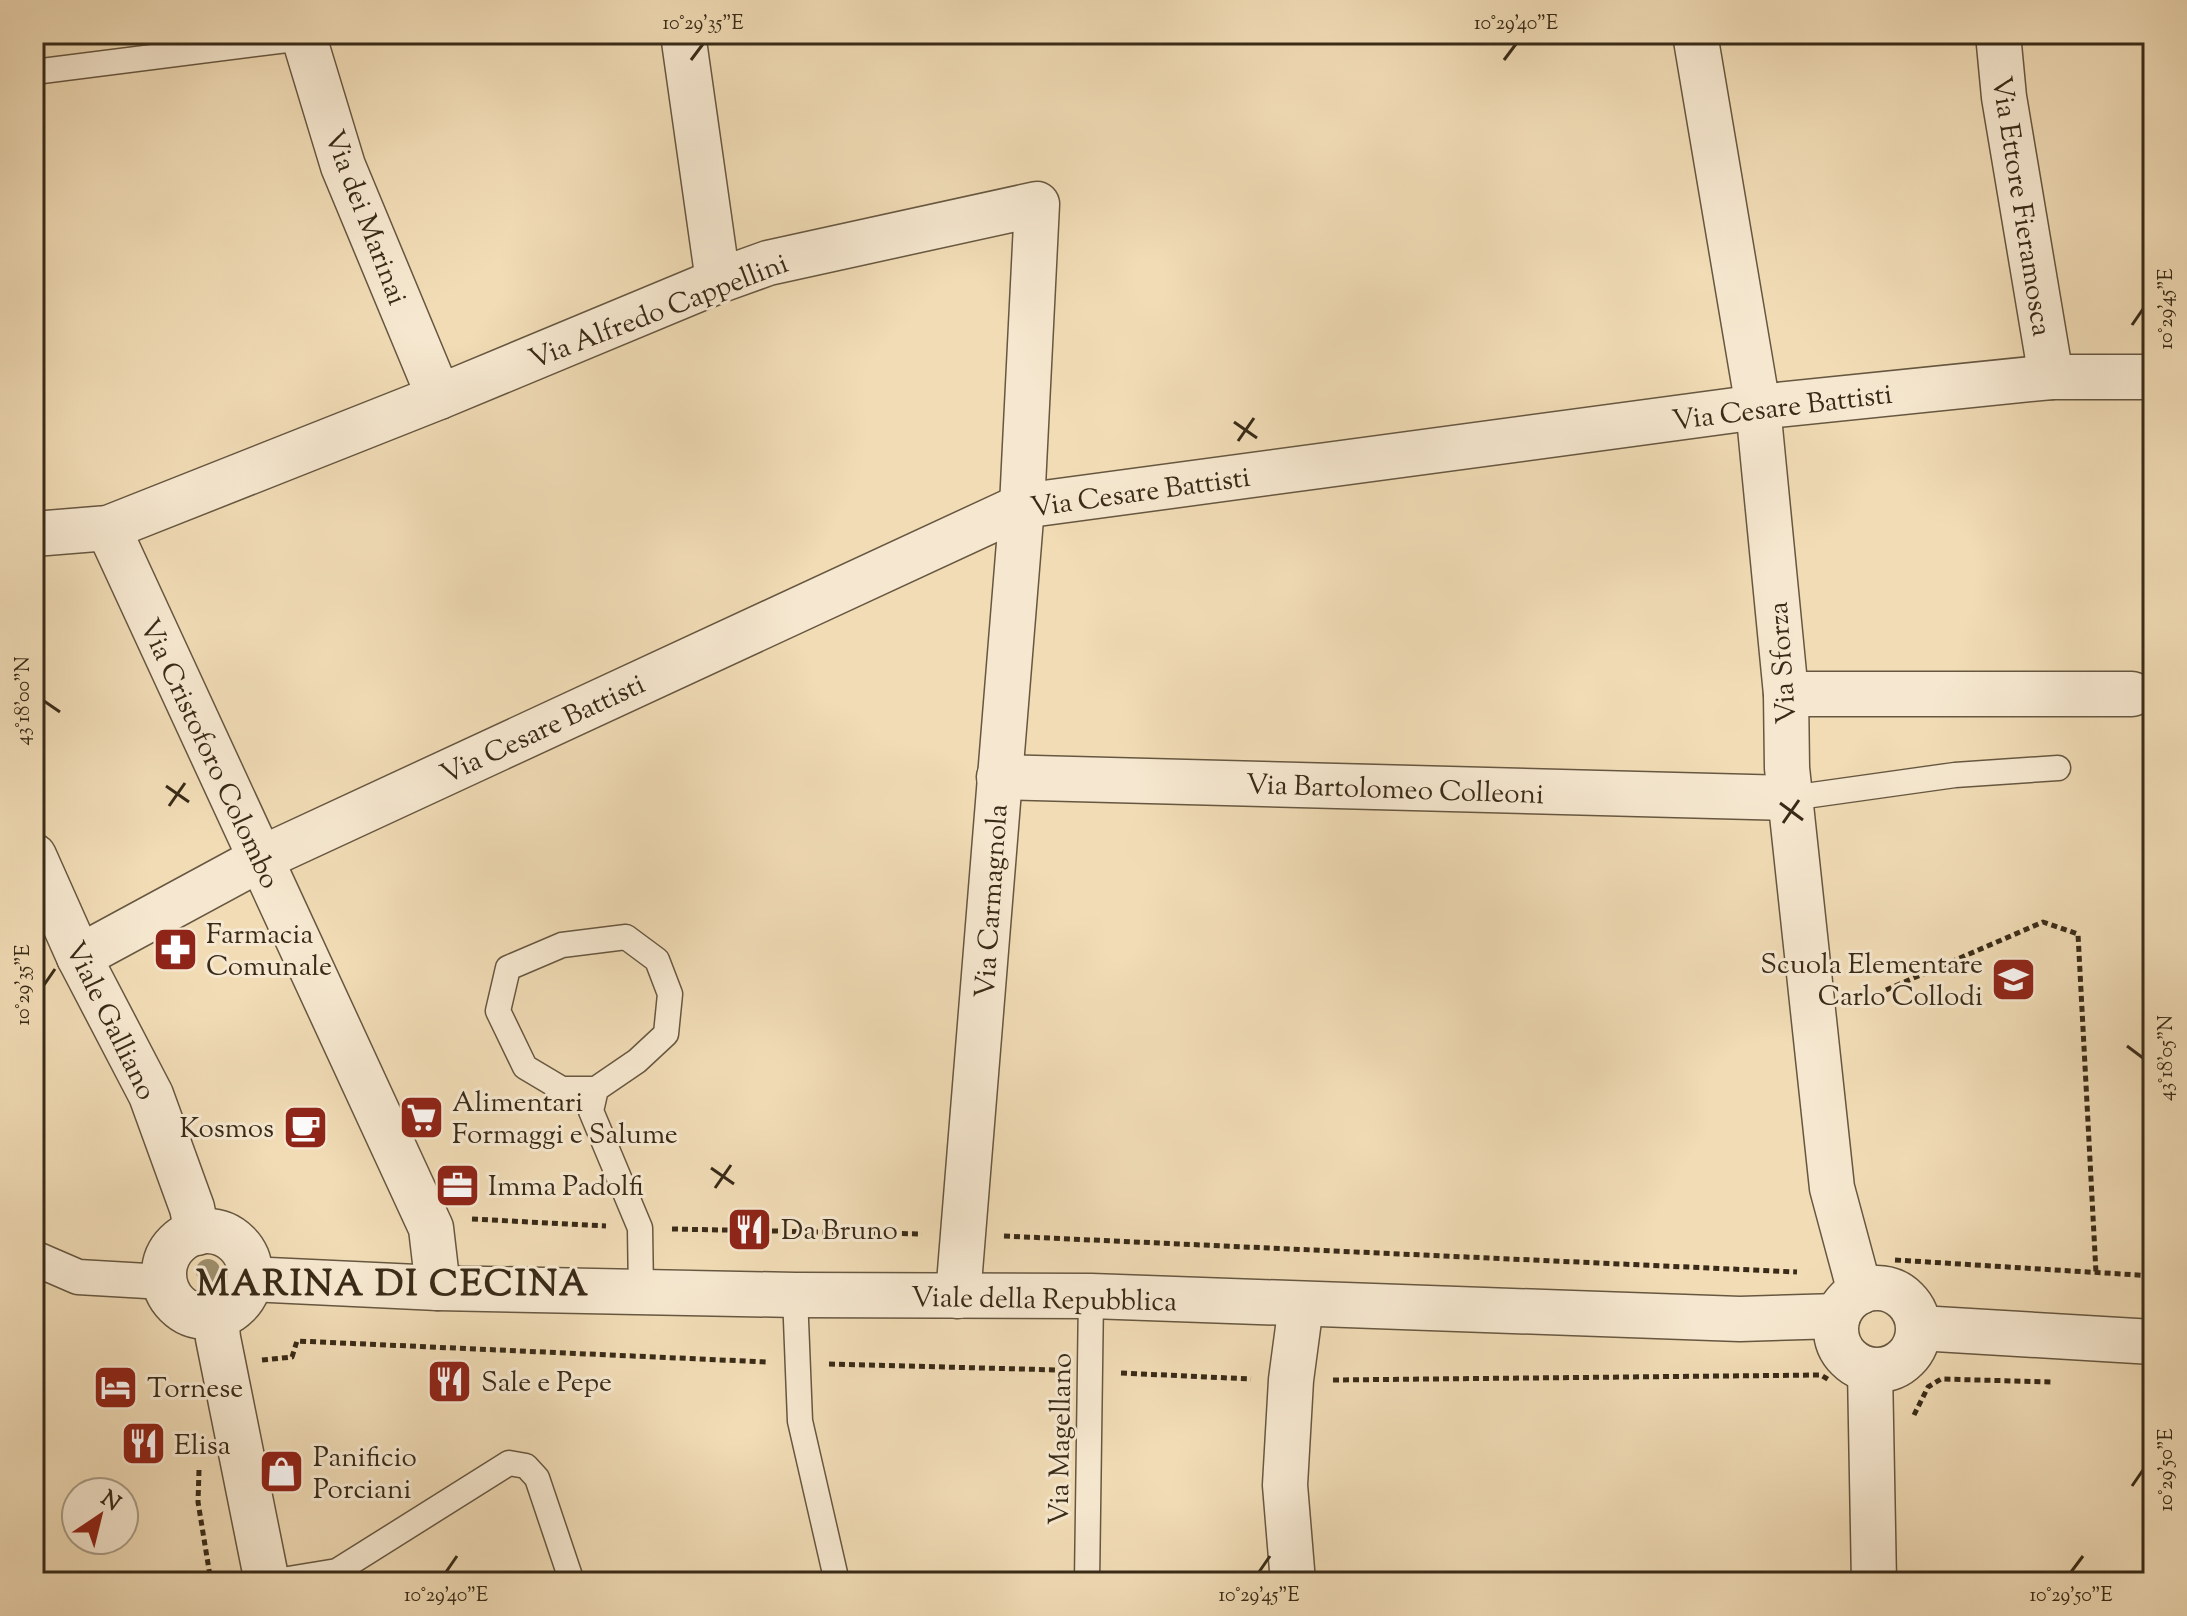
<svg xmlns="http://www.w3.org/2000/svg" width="2187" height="1616" font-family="'Sorts Mill Goudy',serif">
  <rect width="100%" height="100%" fill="#f1dcb6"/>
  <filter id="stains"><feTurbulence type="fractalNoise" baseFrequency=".0025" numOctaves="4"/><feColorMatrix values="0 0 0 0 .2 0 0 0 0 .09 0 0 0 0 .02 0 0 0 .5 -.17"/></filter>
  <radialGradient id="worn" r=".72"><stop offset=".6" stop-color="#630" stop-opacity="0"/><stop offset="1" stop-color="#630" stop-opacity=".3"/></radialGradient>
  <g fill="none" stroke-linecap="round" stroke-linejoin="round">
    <defs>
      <g id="service">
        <polyline points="34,72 303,38"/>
        <polyline points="1791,798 1955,775 2058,768"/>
        <polyline points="596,1089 562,1089 525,1067 498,1011 508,968 562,945 626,937 657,960 670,994 666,1034 637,1061 596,1089 591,1111 640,1228 641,1292"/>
        <polyline points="795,1295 800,1421 837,1582"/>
        <polyline points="270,1582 337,1571 509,1463 526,1466 537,1478 572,1582"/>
        <polyline points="1087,1582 1091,1296"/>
      </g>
      <polyline id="pedestrian" points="34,1258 78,1277 164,1282"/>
      <g id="minor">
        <polyline points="303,34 343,166 439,397"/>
        <polyline points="683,34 718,281"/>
        <polyline points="1998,34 2004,97 2051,377"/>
        <polyline points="108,528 431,1228 438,1288"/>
        <polyline points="34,534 108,528 439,397 718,281 768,263 1037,204 1022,506 958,1296"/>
        <polyline points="1786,694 2132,694"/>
        <polyline points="999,777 1791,798"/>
        <polyline points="34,856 79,957 151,1095 192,1208 197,1233"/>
        <polyline points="79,957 260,859 1022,506 1758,407 2051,377 2153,377"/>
        <circle cx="207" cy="1274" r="43"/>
        <polyline points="250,1279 438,1288 795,1295 1091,1296 1740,1319 1838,1316"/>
        <polyline points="216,1317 218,1338 267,1582"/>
        <polyline points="1870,1370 1874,1582"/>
        <polyline points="1293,1582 1285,1485 1291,1380 1301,1305"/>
      </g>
      <g id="tertiary">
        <polyline points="1695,34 1758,407 1786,694 1787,768 1832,1188 1860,1292"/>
        <circle cx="1877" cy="1329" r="41"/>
        <polyline points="1919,1328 2153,1342"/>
      </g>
    </defs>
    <!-- service casing -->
    <use href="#service" stroke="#675740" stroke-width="27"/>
    <!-- pedestrian casing -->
    <use href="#pedestrian" stroke="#675740" stroke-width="37"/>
    <!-- minor casing -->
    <use href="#minor" stroke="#675740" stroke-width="47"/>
    <!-- tertiary casing -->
    <use href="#tertiary" stroke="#675740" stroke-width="47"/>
    <!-- path -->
    <g stroke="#392b18" stroke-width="5" stroke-dasharray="6 4" stroke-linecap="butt">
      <polyline points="1886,990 2043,922 2078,934 2096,1273"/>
      <polyline points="472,1219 606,1226"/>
      <polyline points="672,1229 922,1234"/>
      <polyline points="1004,1236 1797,1272"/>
      <polyline points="1895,1260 2153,1276"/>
      <polyline points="262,1360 292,1357 297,1341 767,1362"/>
      <polyline points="829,1364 1059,1370"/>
      <polyline points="1121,1373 1251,1379"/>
      <polyline points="1333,1380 1821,1375 1829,1380"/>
      <polyline points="1914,1415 1928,1387 1941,1379 2052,1382"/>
      <polyline points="199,1470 198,1502 211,1582"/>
    </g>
    <!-- service -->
    <use href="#service" stroke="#f6e8d0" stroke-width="24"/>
    <!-- pedestrian -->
    <use href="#pedestrian" stroke="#f6e8d0" stroke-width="34"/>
    <!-- minor -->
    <use href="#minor" stroke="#f6e8d0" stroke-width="44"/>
    <!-- tertiary -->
    <use href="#tertiary" stroke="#f6e8d0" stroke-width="44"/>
  </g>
  <!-- trees -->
  <circle fill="#9e8f6e" cx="208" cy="1271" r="12"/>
  <!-- ticks -->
  <path fill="none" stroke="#392b18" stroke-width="3" d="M691,60L703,44M1504,60L1516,44M2132,325L2143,309M1234,422L1257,438M1238,441L1254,418M44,701L60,712M166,786L189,802M1780,803L1803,820M169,806L185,783M1783,823L1799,800M44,985L55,969M2127,1046L2143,1058M711,1168L734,1184M715,1188L731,1165M2132,1486L2143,1470M446,1572L457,1556M1259,1572L1270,1556M2071,1572L2083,1556"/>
  <!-- icons -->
  <defs>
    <symbol id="pharmacy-square" viewBox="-11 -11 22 22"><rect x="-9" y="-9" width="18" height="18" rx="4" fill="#8f2418" stroke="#f6e8d0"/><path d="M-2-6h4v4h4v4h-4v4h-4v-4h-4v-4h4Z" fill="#fff"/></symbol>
    <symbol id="school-square" viewBox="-11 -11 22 22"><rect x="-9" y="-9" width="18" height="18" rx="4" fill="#8f2418" stroke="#f6e8d0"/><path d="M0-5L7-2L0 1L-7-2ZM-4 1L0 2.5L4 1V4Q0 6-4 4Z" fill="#fff"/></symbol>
    <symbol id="supermarket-square" viewBox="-11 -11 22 22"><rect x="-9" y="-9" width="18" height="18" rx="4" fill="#8f2418" stroke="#f6e8d0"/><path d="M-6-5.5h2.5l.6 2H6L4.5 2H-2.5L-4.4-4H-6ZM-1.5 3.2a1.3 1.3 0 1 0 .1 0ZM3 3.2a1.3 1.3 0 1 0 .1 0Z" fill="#fff"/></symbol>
    <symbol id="cafe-square" viewBox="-11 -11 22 22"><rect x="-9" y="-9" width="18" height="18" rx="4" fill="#8f2418" stroke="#f6e8d0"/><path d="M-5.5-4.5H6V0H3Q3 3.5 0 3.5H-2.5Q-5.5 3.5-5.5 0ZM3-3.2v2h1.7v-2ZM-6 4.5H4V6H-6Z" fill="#fff"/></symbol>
    <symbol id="office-square" viewBox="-11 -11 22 22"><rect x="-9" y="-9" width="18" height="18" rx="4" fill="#8f2418" stroke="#f6e8d0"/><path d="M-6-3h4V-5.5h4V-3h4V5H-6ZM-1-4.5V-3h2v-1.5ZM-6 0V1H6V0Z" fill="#fff"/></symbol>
    <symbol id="restaurant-square" viewBox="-11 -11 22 22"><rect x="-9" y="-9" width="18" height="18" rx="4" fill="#8f2418" stroke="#f6e8d0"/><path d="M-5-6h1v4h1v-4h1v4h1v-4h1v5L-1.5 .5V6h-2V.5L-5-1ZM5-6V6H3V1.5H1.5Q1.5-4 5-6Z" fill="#fff"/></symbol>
    <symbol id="hotel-square" viewBox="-11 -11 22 22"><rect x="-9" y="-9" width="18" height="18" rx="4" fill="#8f2418" stroke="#f6e8d0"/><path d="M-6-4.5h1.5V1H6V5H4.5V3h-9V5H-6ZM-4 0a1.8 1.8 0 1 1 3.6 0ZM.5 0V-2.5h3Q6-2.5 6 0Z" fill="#fff"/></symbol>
    <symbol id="shop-square" viewBox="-11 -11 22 22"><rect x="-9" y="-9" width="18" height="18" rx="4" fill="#8f2418" stroke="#f6e8d0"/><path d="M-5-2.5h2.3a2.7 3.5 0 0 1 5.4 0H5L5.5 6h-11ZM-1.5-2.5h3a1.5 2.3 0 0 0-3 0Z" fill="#fff"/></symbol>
  </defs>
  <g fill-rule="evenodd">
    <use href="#pharmacy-square" x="150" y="924" width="51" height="51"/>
    <use href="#school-square" x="1988" y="954" width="51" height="51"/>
    <use href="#supermarket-square" x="396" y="1092" width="51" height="51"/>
    <use href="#cafe-square" x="280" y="1102" width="51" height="51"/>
    <use href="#office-square" x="432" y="1160" width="51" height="51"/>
    <use href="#restaurant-square" x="724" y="1204" width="51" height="51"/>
    <use href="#restaurant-square" x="424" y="1356" width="51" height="51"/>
    <use href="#hotel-square" x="90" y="1362" width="51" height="51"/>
    <use href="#restaurant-square" x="118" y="1418" width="51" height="51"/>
    <use href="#shop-square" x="256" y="1446" width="51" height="51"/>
  </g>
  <g text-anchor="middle" stroke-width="6" stroke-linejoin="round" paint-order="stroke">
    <!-- street labels -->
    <g font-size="28" fill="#392b18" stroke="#f6e8d0">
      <text transform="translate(2023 206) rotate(81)" y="10">Via Ettore Fieramosca</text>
      <text transform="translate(367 217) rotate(69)" y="10">Via dei Marinai</text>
      <text transform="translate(658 310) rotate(-21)" y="10">Via Alfredo Cappellini</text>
      <text transform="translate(1782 406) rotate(-7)" y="10">Via Cesare Battisti</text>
      <text transform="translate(1140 491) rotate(-8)" y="10">Via Cesare Battisti</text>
      <text transform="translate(1781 663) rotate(-94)" y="10">Via Sforza</text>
      <text transform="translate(542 728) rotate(-25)" y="10">Via Cesare Battisti</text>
      <text transform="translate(211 753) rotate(65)" y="10">Via Cristoforo Colombo</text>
      <text transform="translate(1395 788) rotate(2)" y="10">Via Bartolomeo Colleoni</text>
      <text transform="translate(990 901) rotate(-86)" y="10">Via Carmagnola</text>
      <text transform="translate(112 1020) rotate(64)" y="10">Viale Galliano</text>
      <text transform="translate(1044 1298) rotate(1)" y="10">Viale della Repubblica</text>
      <text transform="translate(1059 1439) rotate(-89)" y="10">Via Magellano</text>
    </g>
    <!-- poi labels -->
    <g font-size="28" fill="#392b18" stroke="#f6e8d0" text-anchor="start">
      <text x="206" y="943">Farmacia<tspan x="206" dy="32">Comunale</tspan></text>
      <text x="1983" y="973" text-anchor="end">Scuola Elementare<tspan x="1983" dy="32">Carlo Collodi</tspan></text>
      <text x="452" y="1111">Alimentari<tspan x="452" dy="32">Formaggi e Salume</tspan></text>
      <text x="274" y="1137" text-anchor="end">Kosmos</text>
      <text x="488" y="1195">Imma Padolfi</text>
      <text x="781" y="1239">Da Bruno</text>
      <text x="481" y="1391">Sale e Pepe</text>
      <text x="147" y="1397">Tornese</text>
      <text x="174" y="1454">Elisa</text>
      <text x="313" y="1466">Panificio<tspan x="313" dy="32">Porciani</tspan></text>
    </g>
    <!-- district labels -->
    <g font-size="36" font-weight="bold" letter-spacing="2" fill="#392b18" stroke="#f6e8d0">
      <text x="393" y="1295">MARINA DI CECINA</text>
    </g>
  </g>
  <!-- margin -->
  <rect width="2187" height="1616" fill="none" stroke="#f1dcb6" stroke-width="88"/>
  <!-- north arrow -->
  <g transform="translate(100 1516) rotate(35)"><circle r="38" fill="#f6e8d0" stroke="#aa9c86" stroke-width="2"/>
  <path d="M0-6L14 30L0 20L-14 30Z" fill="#8f2418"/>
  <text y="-12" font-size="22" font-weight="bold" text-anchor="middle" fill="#392b18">N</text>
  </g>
  <rect x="44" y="44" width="2099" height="1528" fill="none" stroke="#392b18" stroke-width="3"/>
  <g font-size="20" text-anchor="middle" fill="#392b18">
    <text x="703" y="29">10°29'35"E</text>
    <text x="1516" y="29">10°29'40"E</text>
    <text transform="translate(2165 309) rotate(-90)" y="7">10°29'45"E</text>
    <text transform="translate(22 701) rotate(-90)" y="7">43°18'00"N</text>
    <text transform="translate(22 985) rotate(-90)" y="7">10°29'35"E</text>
    <text transform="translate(2165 1058) rotate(-90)" y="7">43°18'05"N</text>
    <text transform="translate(2165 1470) rotate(-90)" y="7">10°29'50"E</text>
    <text x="446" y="1601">10°29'40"E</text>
    <text x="1259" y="1601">10°29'45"E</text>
    <text x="2071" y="1601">10°29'50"E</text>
  </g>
  <rect width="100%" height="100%" filter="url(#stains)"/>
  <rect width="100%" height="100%" fill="url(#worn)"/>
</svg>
